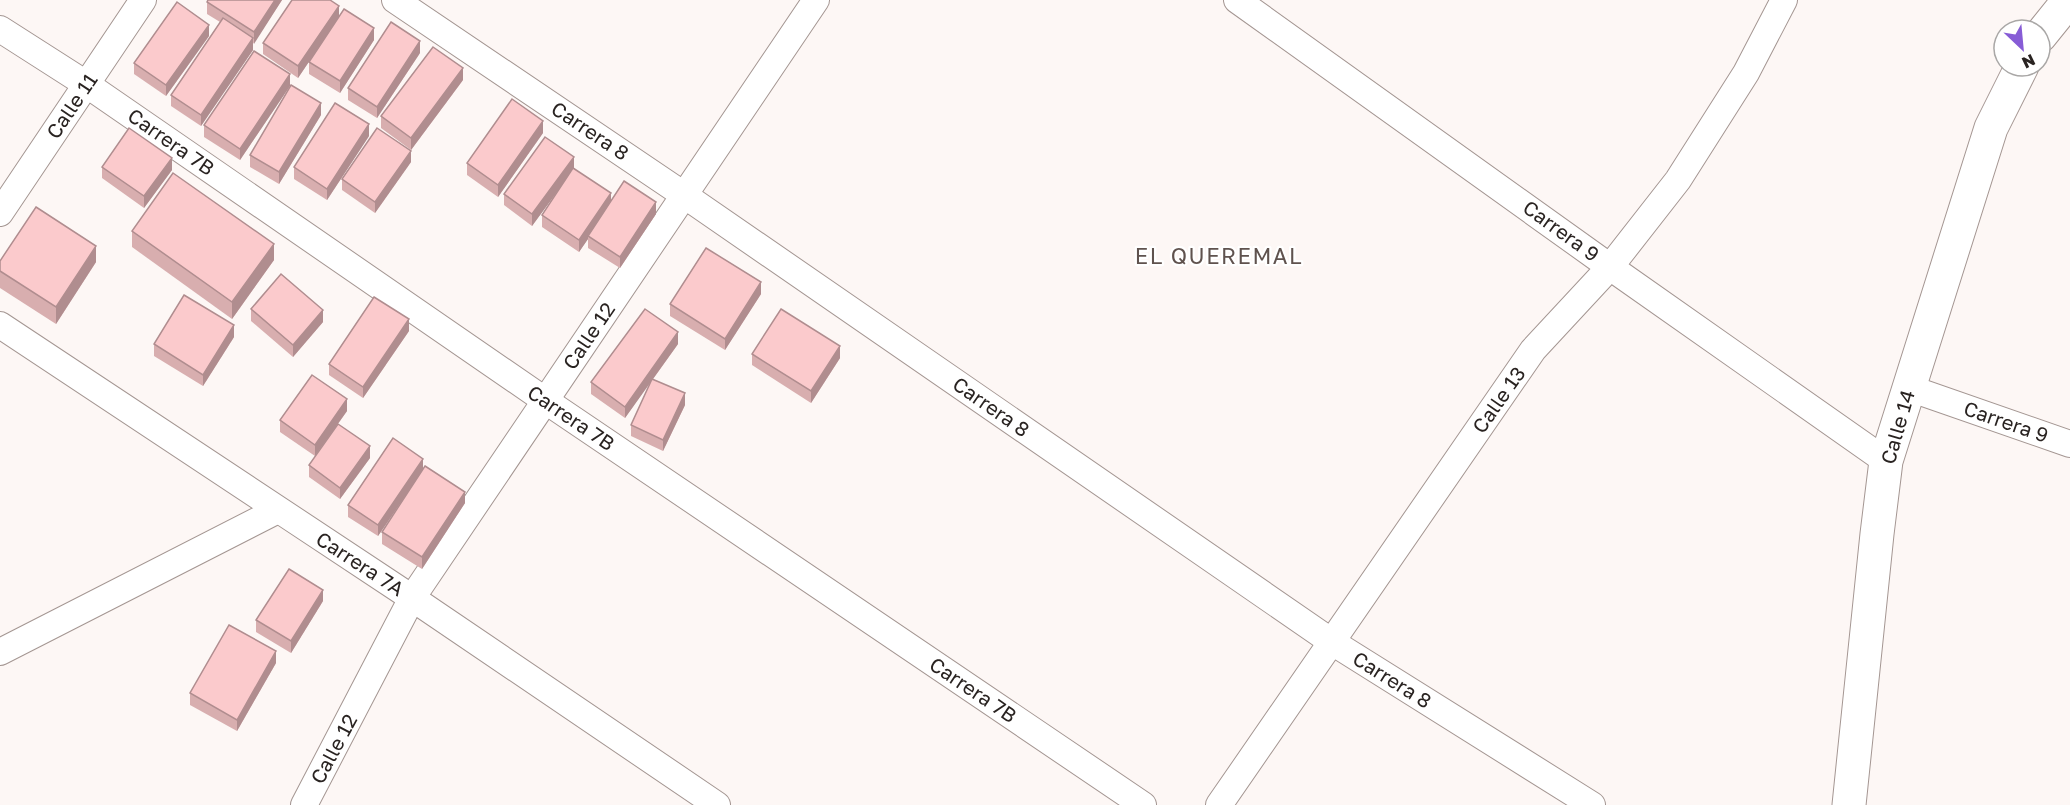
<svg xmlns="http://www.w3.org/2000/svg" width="2070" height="805" font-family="'Golos Text',sans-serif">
  <rect width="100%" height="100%" fill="#fdf7f5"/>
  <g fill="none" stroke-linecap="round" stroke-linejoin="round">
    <defs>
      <g id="minor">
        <polyline points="395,0 684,195 1332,642 1592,805"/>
        <polyline points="1237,0 1610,267 1886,461"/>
        <polyline points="0,29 86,84 546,401 1143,805"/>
        <polyline points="0,213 143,0"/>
        <polyline points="0,325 412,598 717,805"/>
        <polyline points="1909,388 2070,444"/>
        <polyline points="0,652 278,510"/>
        <polyline points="304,805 412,598 816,0"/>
        <polyline points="1219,805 1533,350 1610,267 1678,180 1746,73 1784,0"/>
      </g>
      <g id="tertiary">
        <polyline points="2040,36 2069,0"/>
        <polyline points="1849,805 1877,534 1886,461 1991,128 2022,66"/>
      </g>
    </defs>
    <!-- minor casing -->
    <use href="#minor" stroke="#a49692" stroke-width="28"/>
    <!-- tertiary casing -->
    <use href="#tertiary" stroke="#a49692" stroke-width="35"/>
    <!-- minor -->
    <use href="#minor" stroke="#fff" stroke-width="26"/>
    <!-- tertiary -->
    <use href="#tertiary" stroke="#fff" stroke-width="33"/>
  </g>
  <!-- wall -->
  <g fill="#d8aeaf">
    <polygon points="208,0 282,0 253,44 253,50 201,126 171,106 171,95 220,22 207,14 207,2"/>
    <polygon points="339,17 374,40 340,93 309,74 309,62 337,20 298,78 263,54 263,43"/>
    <polygon points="209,36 166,96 134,74 134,63"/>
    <polygon points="420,53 377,118 348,100 348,88"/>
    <polygon points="463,80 411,150 381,128 381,116"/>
    <polygon points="290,86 240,160 204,137 204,125"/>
    <polygon points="321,115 279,184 250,167 250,155"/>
    <polygon points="543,133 498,197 467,175 467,163"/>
    <polygon points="369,136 327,200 294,179 294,167"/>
    <polygon points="411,162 375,213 342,190 342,179"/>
    <polygon points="102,167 172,170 144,208 102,178"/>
    <polygon points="574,168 611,201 656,214 620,268 588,248 588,239 579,252 542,227 542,215 560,187 532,226 504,205 504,194"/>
    <polygon points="132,231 274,260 232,319 132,247"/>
    <polygon points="0,261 96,262 56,324 0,288"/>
    <polygon points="761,294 725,350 670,316 670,304"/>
    <polygon points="251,309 323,322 293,357 251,321"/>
    <polygon points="409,331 363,398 329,375 329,364"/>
    <polygon points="234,337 203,386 154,356 154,344"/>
    <polygon points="678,344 653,379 685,405 663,451 631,436 631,425 651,381 625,418 591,394 591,382"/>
    <polygon points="752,354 840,358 811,403 752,365"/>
    <polygon points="347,411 315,456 280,432 280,420"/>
    <polygon points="370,458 340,499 309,477 309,465"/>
    <polygon points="423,469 465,503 422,569 382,544 382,532 415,482 378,536 348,517 348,505"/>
    <polygon points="323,601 291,653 256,632 256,620"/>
    <polygon points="276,663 237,731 190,705 190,693"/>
  </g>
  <!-- shaded-wall -->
  <g fill="#b08d8f">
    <polygon points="275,0 282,0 254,44 254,32"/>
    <polygon points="339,6 339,17 298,78 298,66"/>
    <polygon points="209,25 209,36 166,96 166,85"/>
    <polygon points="374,28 374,40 340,93 340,81"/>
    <polygon points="253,38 253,50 201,126 201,115"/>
    <polygon points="420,41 420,53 377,118 377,107"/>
    <polygon points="463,68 463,80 411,150 411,138"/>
    <polygon points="290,74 290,86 240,160 240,149"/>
    <polygon points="321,103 321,115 279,184 279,172"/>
    <polygon points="543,121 543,133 498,197 498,185"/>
    <polygon points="369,124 369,136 327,200 327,189"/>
    <polygon points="411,151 411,162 375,213 375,202"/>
    <polygon points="574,157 574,169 532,226 532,214"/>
    <polygon points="172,158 172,170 144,208 144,196"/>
    <polygon points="611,193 611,204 588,236 588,239 579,252 579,240"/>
    <polygon points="656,202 656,214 620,268 620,257"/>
    <polygon points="274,244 274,260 232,319 232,302"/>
    <polygon points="96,246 96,262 56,324 56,307"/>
    <polygon points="761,282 761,294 725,350 725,339"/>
    <polygon points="323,310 323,322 293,357 293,345"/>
    <polygon points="409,319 409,331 363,398 363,387"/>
    <polygon points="234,325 234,337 203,386 203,375"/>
    <polygon points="678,332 678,344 625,418 625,407"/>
    <polygon points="840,346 840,358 811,403 811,391"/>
    <polygon points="685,393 685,405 663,451 663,440"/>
    <polygon points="347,399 347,411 315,456 315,445"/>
    <polygon points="370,446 370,458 340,499 340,488"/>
    <polygon points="423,459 423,470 378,536 378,525"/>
    <polygon points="465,492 465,503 422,569 422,557"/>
    <polygon points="323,590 323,601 291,653 291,641"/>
    <polygon points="276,651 276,663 237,731 237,720"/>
  </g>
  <!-- building -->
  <g fill="#fbcacc" stroke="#b08d8f" stroke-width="1.5">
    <polygon points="208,0 275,0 254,32 207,2"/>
    <polygon points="292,0 330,0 339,6 298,66 263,43"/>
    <polygon points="177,2 209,25 166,85 134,63"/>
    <polygon points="344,9 374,28 340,81 309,62"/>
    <polygon points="223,18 253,38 201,115 171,95"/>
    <polygon points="391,22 420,41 377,107 348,88"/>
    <polygon points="433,47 463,68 411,138 381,116"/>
    <polygon points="254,51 290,74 240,149 204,125"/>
    <polygon points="291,85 321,103 279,172 250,155"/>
    <polygon points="512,99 543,121 498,185 467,163"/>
    <polygon points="335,103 369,124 327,189 294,167"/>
    <polygon points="129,128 172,158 144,196 102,167"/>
    <polygon points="377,128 411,151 375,202 342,179"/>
    <polygon points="545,137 574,157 532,214 504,194"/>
    <polygon points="573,168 611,193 579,240 542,215"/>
    <polygon points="173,173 274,244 232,302 132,231"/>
    <polygon points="624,181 656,202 620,257 588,236"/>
    <polygon points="36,207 96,246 56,307 0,271 0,261"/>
    <polygon points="706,248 761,282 725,339 670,304"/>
    <polygon points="281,274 323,310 293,345 251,309"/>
    <polygon points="184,295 234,325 203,375 154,344"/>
    <polygon points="374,297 409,319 363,387 329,364"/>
    <polygon points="645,309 678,332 625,407 591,382"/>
    <polygon points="781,309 840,346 811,391 752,354"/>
    <polygon points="312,375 347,399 315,445 280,420"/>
    <polygon points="652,379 685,393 663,440 631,425"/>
    <polygon points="338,424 370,446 340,488 309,465"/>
    <polygon points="393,438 423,459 378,525 348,505"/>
    <polygon points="425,466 465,492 422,557 382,532"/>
    <polygon points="289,569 323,590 291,641 256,620"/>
    <polygon points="229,625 276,651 237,720 190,693"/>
  </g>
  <g text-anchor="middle" stroke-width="4.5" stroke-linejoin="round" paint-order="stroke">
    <!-- street labels -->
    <g font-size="20" fill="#292321" stroke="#fff">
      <text transform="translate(72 106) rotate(-56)" y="7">Calle 11</text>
      <text transform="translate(590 131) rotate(34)" y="7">Carrera 8</text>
      <text transform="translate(171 142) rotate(35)" y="7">Carrera 7B</text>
      <text transform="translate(1561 231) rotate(36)" y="7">Carrera 9</text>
      <text transform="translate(589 336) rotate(-56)" y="7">Calle 12</text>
      <text transform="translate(1499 400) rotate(-55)" y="7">Calle 13</text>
      <text transform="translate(991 407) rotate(35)" y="7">Carrera 8</text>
      <text transform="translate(571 418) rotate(34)" y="7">Carrera 7B</text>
      <text transform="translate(2006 422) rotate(19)" y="7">Carrera 9</text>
      <text transform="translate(1898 427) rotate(-74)" y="7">Calle 14</text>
      <text transform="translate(360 564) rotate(33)" y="7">Carrera 7A</text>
      <text transform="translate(1392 680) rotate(32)" y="7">Carrera 8</text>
      <text transform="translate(973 690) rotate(34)" y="7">Carrera 7B</text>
      <text transform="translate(334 749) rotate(-62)" y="7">Calle 12</text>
    </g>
    <!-- quarter labels -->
    <g font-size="22" letter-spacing="1.5" fill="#5f524e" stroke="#fff">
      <text x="1219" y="264">EL QUEREMAL</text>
    </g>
  </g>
  <!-- north arrow -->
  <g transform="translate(2022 48) rotate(154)"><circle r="28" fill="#ffffff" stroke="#a9a7a6" stroke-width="1.5"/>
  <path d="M0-4.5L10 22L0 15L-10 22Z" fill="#875cd6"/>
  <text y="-9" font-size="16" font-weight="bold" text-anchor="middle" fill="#292321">N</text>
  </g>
</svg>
